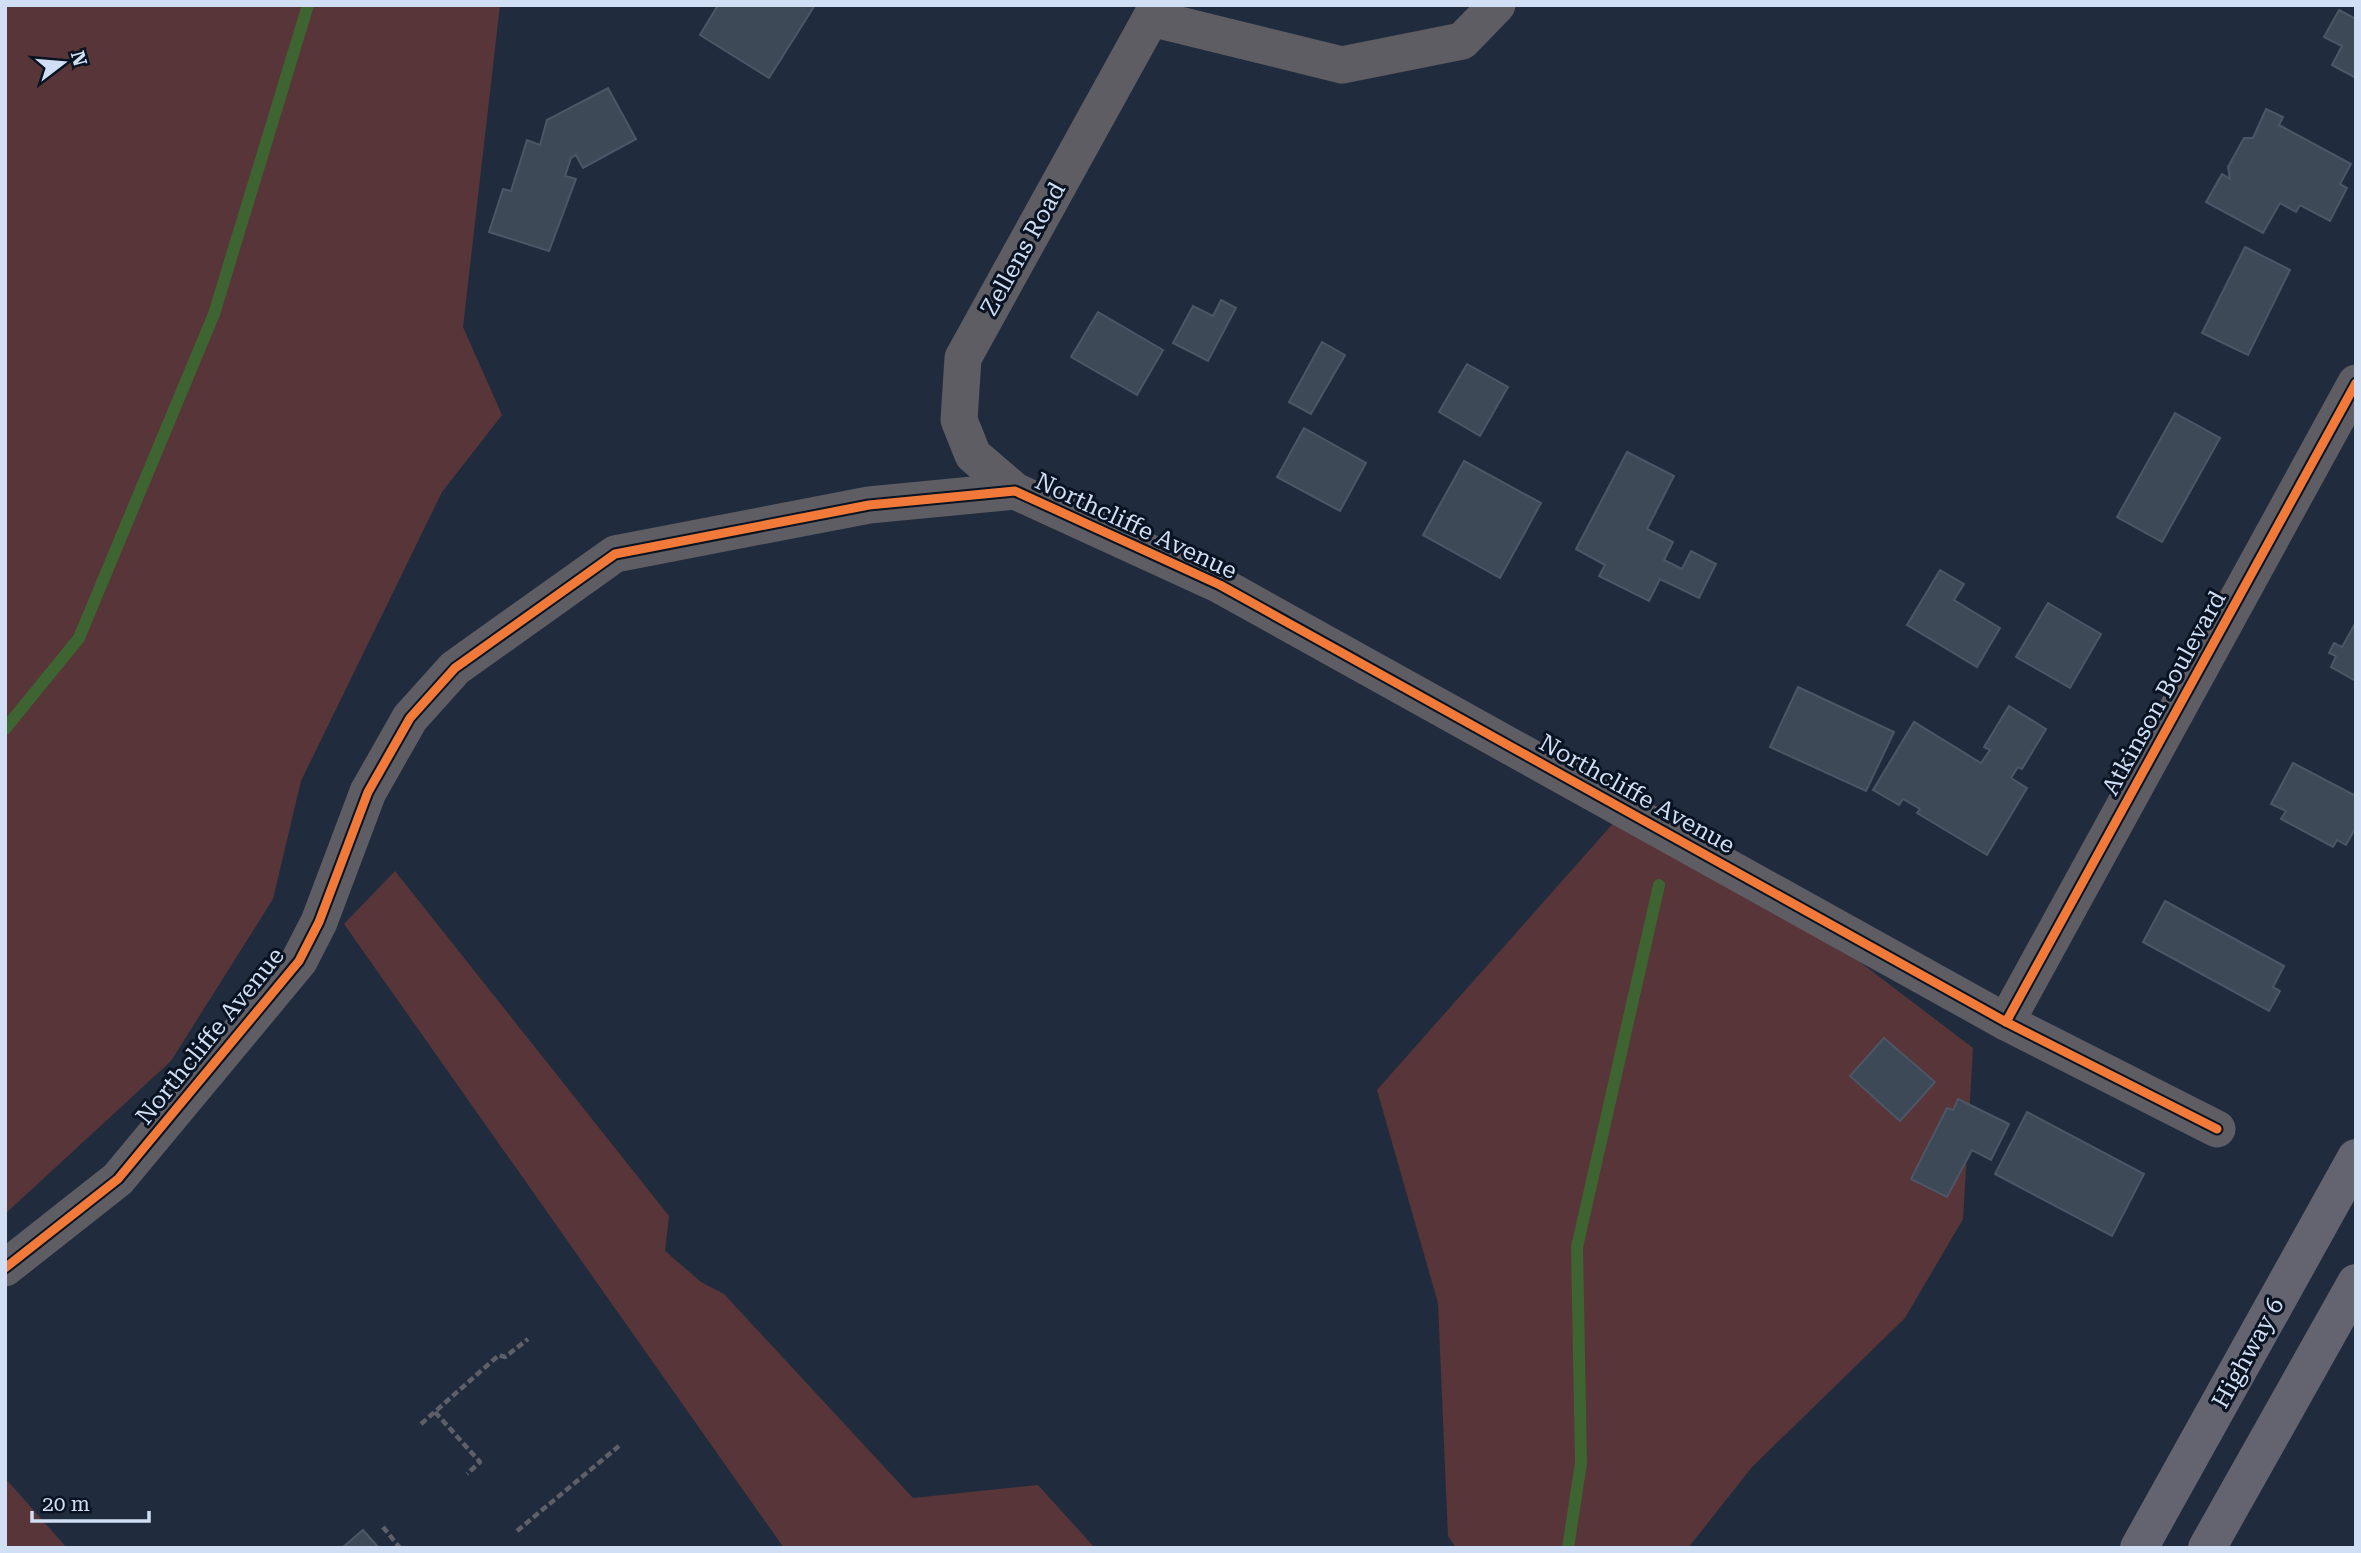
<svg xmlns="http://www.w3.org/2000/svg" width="2361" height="1553" font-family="'Roboto Serif',serif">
  <rect width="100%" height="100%" fill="#202c3d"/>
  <!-- green -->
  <g fill="#583538">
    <polygon points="5,5 500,5 463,327 502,415 442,492 301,781 273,899 171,1061 5,1214"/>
    <polygon points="1639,794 1973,1048 1963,1219 1905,1318 1752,1467 1688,1548 1456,1548 1448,1536 1438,1303 1377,1090"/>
    <polygon points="395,871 669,1216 665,1251 701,1282 724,1294 913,1498 1038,1485 1095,1548 784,1548 344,924"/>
    <polygon points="5,1478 67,1548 5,1548"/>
  </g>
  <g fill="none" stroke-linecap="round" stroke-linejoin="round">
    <!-- stream -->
    <g stroke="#3e6432" stroke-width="12">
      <polyline points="5,729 79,638 214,314 308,5"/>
      <polyline points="1568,1548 1581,1463 1577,1247 1659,885"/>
    </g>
  </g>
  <!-- building -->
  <g fill="#3e4958" stroke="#4c5666" stroke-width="2">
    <polygon points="718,5 815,5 769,78 700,35"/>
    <polygon points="2339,10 2356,19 2356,78 2332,65 2342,46 2324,37"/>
    <polygon points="608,88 636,139 583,168 576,155 571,158 565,176 576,179 549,251 489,232 503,189 511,191 527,140 540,145 547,120"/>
    <polygon points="2266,109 2283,117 2279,125 2351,164 2340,184 2347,188 2330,221 2300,205 2296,212 2280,203 2263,233 2206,202 2222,174 2230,179 2228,167 2244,138 2253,138"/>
    <polygon points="2245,247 2290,270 2248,355 2202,333"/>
    <polygon points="1221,300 1236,308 1208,361 1173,343 1193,306 1213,316"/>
    <polygon points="1098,312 1163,350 1137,395 1071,357"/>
    <polygon points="1322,342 1345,355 1311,414 1289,402"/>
    <polygon points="1467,364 1508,387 1480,436 1439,412"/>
    <polygon points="2175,413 2220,438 2162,542 2117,517"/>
    <polygon points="1304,428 1366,463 1340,511 1277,477"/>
    <polygon points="1627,452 1674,476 1647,529 1673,542 1664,560 1682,569 1691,551 1716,564 1699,598 1660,579 1649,601 1599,576 1605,565 1576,549"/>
    <polygon points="1464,461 1541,503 1500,578 1423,535"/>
    <polygon points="1940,570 1964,584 1954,600 2000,628 1977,667 1907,625"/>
    <polygon points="2048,603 2101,634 2070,688 2016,657"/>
    <polygon points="2356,622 2356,681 2331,667 2336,656 2329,653 2334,643 2342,647"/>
    <polygon points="1798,687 1894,732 1866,791 1770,747"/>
    <polygon points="2009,706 2046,729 2022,769 2018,767 2011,778 2027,788 1987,855 1917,813 1920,809 1903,799 1899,805 1873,790 1914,722 1981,763 1990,750 1984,747"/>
    <polygon points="2293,763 2356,796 2356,827 2346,845 2337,840 2333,847 2281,819 2286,811 2271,804"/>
    <polygon points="2165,901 2284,966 2273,987 2280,991 2269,1011 2143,942"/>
    <polygon points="1884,1038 1935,1082 1900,1121 1850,1076"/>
    <polygon points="1958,1099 2009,1124 1991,1160 1972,1150 1947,1197 1911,1179 1947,1108 1953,1110"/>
    <polygon points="2027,1112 2144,1174 2112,1236 1995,1174"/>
    <polygon points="363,1530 379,1548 342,1548"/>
  </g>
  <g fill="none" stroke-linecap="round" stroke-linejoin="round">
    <!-- path -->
    <g stroke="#5e6069" stroke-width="4.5" stroke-dasharray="7 3.5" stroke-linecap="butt">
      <polyline points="435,1412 480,1462 467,1474"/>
      <polyline points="421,1424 499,1355 505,1357 528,1339"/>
      <polyline points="383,1527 400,1548"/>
      <polyline points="517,1531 619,1446"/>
    </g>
    <!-- street -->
    <g stroke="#5f5d64" stroke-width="37">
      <polyline points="1151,18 1342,65 1462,41 1497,5"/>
      <polyline points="1015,491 973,455 959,420 963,358 1158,5"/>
      <polyline points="2006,1022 2356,383"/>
      <polyline points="5,1268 118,1179 299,961 319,922 368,792 410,718 455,668 615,554 869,505 1015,491 1220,585 2006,1022 2217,1129"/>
    </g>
    <!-- highway -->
    <g stroke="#646370" stroke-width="38">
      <polyline points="2139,1548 2356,1158"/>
      <polyline points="2207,1548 2356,1283"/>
    </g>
    <defs>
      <g id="cycleway">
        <polyline points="2006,1022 2356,383"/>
        <polyline points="5,1268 118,1179 299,961 319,922 368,792 410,718 455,668 615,554 869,505 1015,491 1220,585 2006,1022 2217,1129"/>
      </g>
    </defs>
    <!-- cycleway casing -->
    <use href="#cycleway" stroke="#091321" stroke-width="13"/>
    <!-- cycleway -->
    <use href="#cycleway" stroke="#f17a3a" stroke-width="9"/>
  </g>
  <g text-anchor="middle" stroke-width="6" stroke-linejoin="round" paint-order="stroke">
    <!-- street labels -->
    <g font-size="24" fill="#d1dff5" stroke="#091321">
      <text transform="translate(1023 249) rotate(-61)" y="8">Zellens Road</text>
      <text transform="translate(1136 526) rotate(25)" y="8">Northcliffe Avenue</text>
      <text transform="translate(2164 693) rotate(-61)" y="8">Atkinson Boulevard</text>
      <text transform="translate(1637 794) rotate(29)" y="8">Northcliffe Avenue</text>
      <text transform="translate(210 1036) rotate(-51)" y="8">Northcliffe Avenue</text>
      <text transform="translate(2248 1353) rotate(-61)" y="8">Highway 6</text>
    </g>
  </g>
  <!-- border -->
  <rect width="2361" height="1553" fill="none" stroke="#d1dff5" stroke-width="14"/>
  <!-- north arrow -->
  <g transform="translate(63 63) rotate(74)" stroke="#091321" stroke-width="5" paint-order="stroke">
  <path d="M0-5L12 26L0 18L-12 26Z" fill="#d1dff5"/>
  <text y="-10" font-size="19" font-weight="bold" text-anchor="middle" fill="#d1dff5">N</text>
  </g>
  <!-- scale -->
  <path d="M32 1511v10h117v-10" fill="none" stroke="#d1dff5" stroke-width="3.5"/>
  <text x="42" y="1511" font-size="21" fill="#d1dff5" stroke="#091321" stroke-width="5" paint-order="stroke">20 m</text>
</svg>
